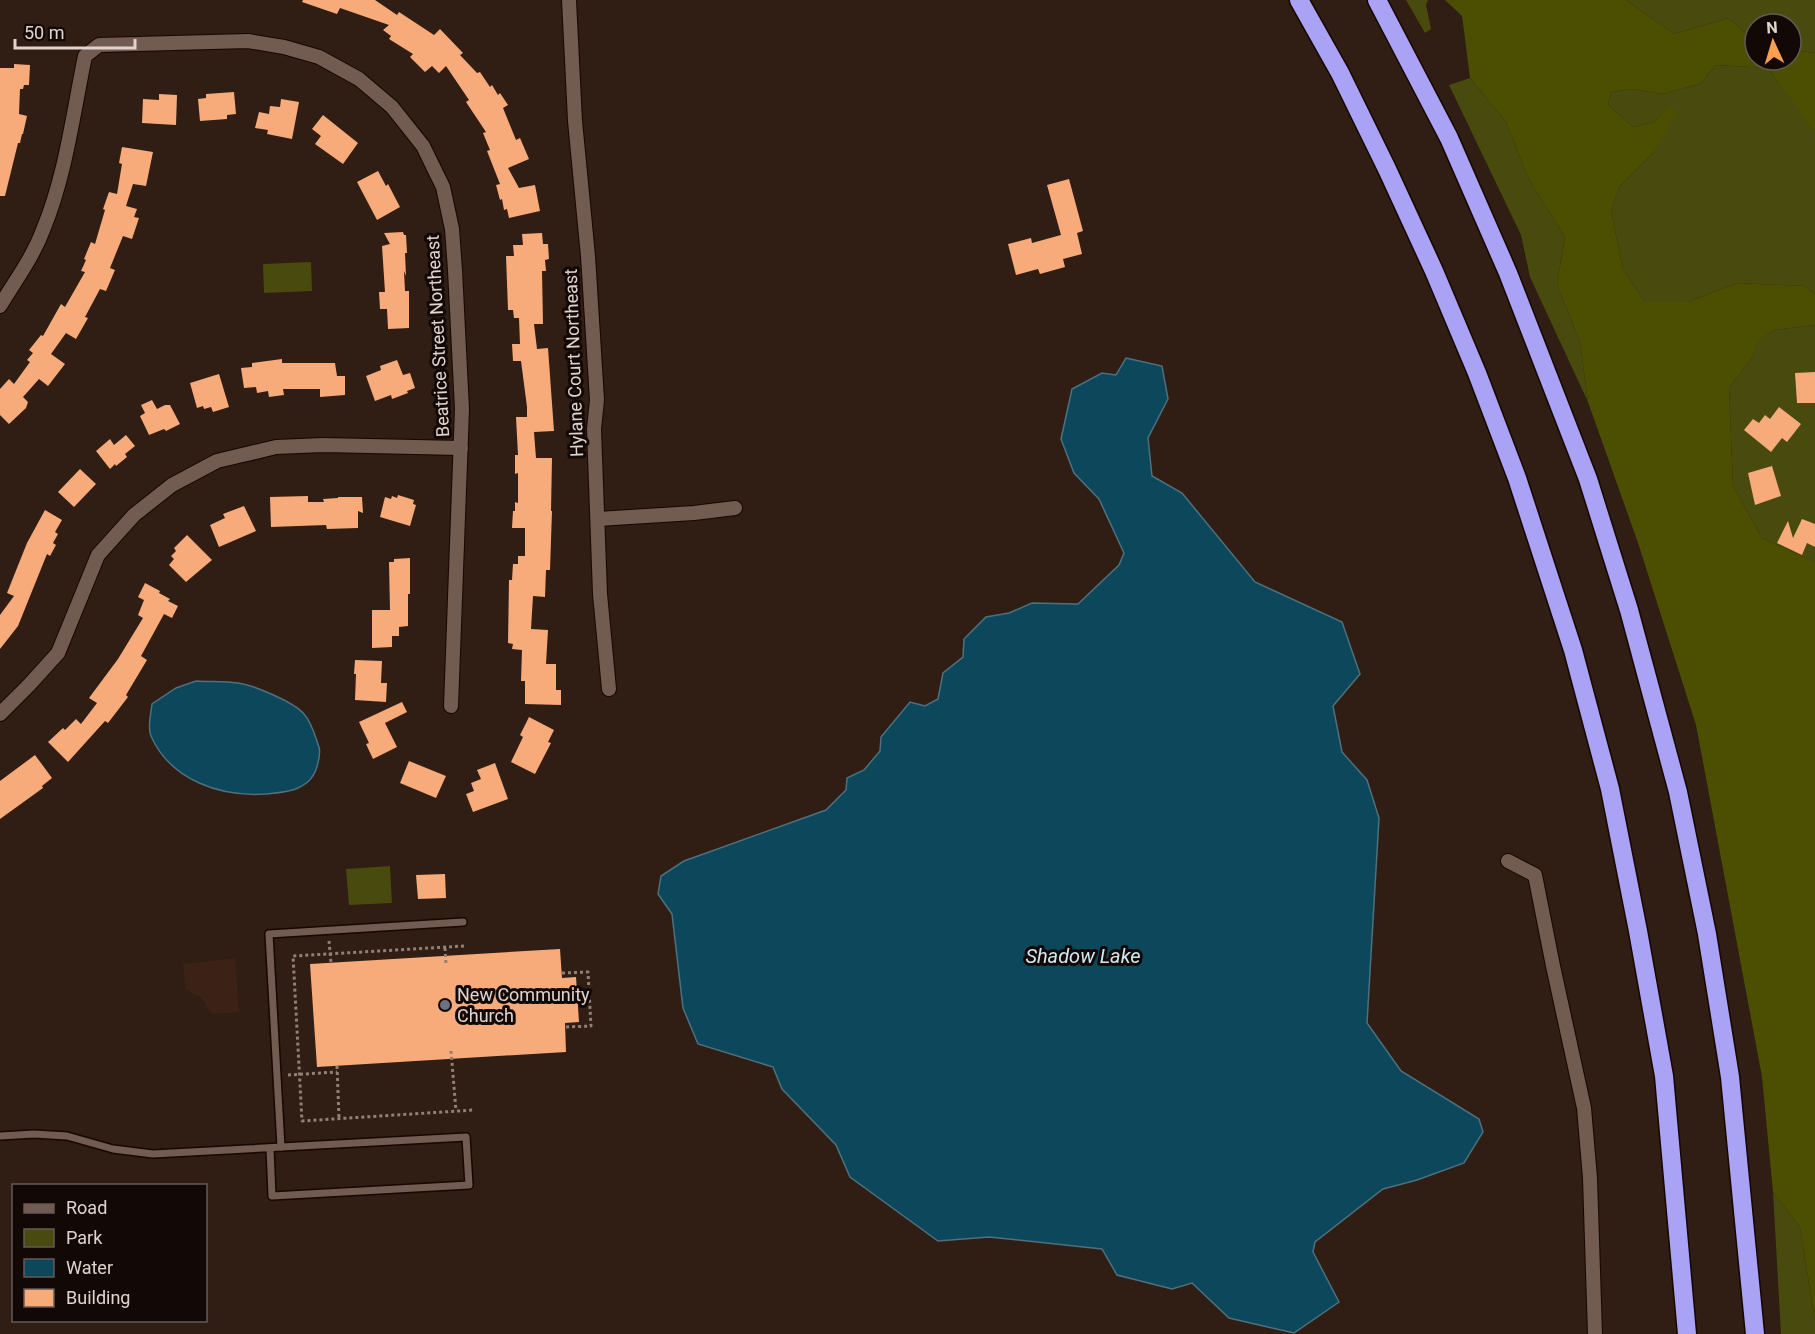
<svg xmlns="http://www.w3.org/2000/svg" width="1815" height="1334" font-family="Roboto,sans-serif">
  <rect width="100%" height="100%" fill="#301d13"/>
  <!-- built -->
  <polygon fill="#3c2216" points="235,958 239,1012 212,1014 201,997 186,990 183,964"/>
  <!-- green -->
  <g fill="#484a0e">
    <polygon points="1406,0 1428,0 1426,5 1431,29 1425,33"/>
    <polygon points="1626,0 1815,0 1815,53 1791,50 1791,24 1755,24 1755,42 1729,18 1674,34"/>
    <polygon points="1716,65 1768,68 1812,129 1815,131 1815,294 1805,286 1738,283 1687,302 1645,302 1623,269 1611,211 1619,187 1654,152 1668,107 1655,122 1633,127 1608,105 1611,92 1632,89 1662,94 1700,84"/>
    <polygon points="1470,78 1506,122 1529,180 1565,237 1557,284 1580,342 1588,402 1530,277 1521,235 1449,85"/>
    <polygon points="311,262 312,291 264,293 263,264"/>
    <polygon points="1815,325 1815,562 1762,538 1733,486 1729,388 1752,358 1757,341 1774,330"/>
    <polygon points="390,866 392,903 349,905 346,869"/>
    <polygon points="1773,1192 1800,1227 1815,1321 1815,1334 1781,1334"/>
  </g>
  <!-- forest -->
  <polygon fill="#4c4e02" points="1445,0 1626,0 1674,34 1729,18 1755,42 1755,60 1791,60 1791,50 1815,53 1815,131 1812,130 1768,68 1716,65 1700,84 1662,94 1632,89 1611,92 1608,105 1633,127 1655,122 1668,106 1678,112 1654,152 1619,187 1611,211 1623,269 1645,302 1687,302 1738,283 1805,286 1815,294 1815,325 1774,330 1758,341 1752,358 1729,388 1733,486 1762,538 1815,562 1815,1321 1800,1227 1773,1192 1762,1077 1696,725 1638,543 1588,402 1580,342 1557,284 1565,237 1529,180 1506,122 1470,78 1462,16"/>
  <!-- water -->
  <g fill="#0d475c" stroke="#4d717e" stroke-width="1.5">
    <polygon points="1126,358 1162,366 1168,399 1148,438 1152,476 1182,493 1255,582 1342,622 1360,674 1333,706 1342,752 1367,780 1379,818 1367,1023 1401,1071 1479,1119 1483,1132 1464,1163 1417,1180 1383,1189 1315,1242 1313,1252 1339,1302 1294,1333 1229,1318 1192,1283 1172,1289 1117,1275 1102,1249 989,1237 938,1241 850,1177 836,1145 782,1089 773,1067 698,1044 683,1008 672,914 658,894 661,876 684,861 826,810 846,790 847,778 864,770 880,751 881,737 910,702 925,706 938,699 943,673 963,657 964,639 986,617 1009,613 1032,603 1078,604 1119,565 1124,553 1099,499 1074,473 1061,439 1072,389 1102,373 1116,375"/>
    <path d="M196,681C210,682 224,681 238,683C253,685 294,702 304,714C312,723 315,736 319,747C321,754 317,771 312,777C310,781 302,786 298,788C290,792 276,793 266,794C221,797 171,781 151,736C147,727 151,714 152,704L176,688Z"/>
  </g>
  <!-- building -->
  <g fill="#f8ab7a">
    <polygon points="303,0 375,0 397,15 399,12 434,35 440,29 463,53 460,55 477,73 480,72 490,87 492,85 498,95 500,93 508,105 503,108 516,140 520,138 529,159 508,168 519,188 535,185 540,211 509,218 507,209 504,210 502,199 500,200 496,185 500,184 487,151 490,150 483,133 486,132 466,102 469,100 446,66 439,73 432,66 425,72 410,57 413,54 389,39 391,36 383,30 389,25 340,8 337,14 302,2"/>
    <polygon points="14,64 30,65 29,85 24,85 23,89 20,89 19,114 27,116 23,134 22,134 20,143 18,143 5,196 0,196 0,68 14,68"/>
    <polygon points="234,92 236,114 227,115 227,119 200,121 198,99 206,98 206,94"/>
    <polygon points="159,94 177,95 176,125 142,123 143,99 159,100"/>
    <polygon points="281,99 299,102 292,139 267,134 268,130 255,128 259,112 269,114 270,106 280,107"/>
    <polygon points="323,115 358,143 343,164 315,144 321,136 312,129"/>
    <polygon points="122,147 153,152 146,186 133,184 126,206 137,209 134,217 139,218 132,239 123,236 110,268 115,270 106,291 100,289 85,317 88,318 76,339 66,333 51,354 65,364 48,386 39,379 23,397 28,402 26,408 9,424 0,415 0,389 9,379 14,384 30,362 27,360 33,353 29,350 41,335 43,336 61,304 65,307 85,272 81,271 86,260 84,259 91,242 95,244 105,210 103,209 109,192 117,194 122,164 119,163"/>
    <polygon points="378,171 386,186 388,184 400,207 377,220 357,182"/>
    <polygon points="1069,179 1083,231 1077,233 1082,254 1063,259 1065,267 1040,274 1038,269 1016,275 1008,244 1031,238 1032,243 1061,235 1047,185"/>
    <polygon points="403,232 404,235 406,235 407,253 405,253 406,276 404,271 405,291 409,291 409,328 388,329 387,309 380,309 379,292 385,292 382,246 390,244 384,233"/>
    <polygon points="542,233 543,244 548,244 549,259 545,260 546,271 542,271 543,324 534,324 537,349 548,348 554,431 534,432 536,458 552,458 551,511 552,511 550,570 546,570 545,597 533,596 531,629 548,630 546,664 556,664 556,690 561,690 561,705 525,704 525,681 521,681 522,650 512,649 513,644 508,643 509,580 512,580 513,564 518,564 518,556 525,556 525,528 512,528 513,511 515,511 515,502 518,503 518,473 515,474 515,455 518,455 516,417 527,417 527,407 521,361 513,361 512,344 520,344 519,318 514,318 513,310 508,310 506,256 514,256 513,245 523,245 522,234"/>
    <polygon points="282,359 282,363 335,363 337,376 345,376 345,395 320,397 320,389 283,389 284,395 269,397 268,391 257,393 256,387 244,388 241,368 252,367 252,363"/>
    <polygon points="397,360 403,375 410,373 415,388 407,391 408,393 392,399 391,395 375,401 366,376 381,370 380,366"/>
    <polygon points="1815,372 1815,403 1797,403 1795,373"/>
    <polygon points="219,374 229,407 213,412 211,407 204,409 203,406 197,408 190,383"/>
    <polygon points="152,400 157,409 165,405 170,405 180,424 166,431 164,429 149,435 140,416 145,413 141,405"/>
    <polygon points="1779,407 1801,424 1787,442 1782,438 1771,452 1744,430 1753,419 1759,423 1765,415 1770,419"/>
    <polygon points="126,435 135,446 125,454 127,457 116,466 115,464 110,469 96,451 110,439 114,445"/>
    <polygon points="1772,466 1781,496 1755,505 1748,473"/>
    <polygon points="80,469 96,484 74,507 58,492"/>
    <polygon points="398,495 414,500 413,504 416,505 410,526 380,517 385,497 391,499 392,496 397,498"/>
    <polygon points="308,496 308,502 324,502 323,499 338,498 338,497 362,497 363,513 358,511 358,528 327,529 326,525 271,527 270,497"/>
    <polygon points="244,506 256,531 219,547 210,525 225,518 223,514"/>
    <polygon points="45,510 62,520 55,532 58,534 53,543 56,545 50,556 47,554 18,626 0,649 0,615 14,596 7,593 27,543"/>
    <polygon points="1802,519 1815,524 1815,547 1807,543 1802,555 1777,543 1788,521 1793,538"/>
    <polygon points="187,535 212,560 186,582 169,565 174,559 171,556 176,551 174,548"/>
    <polygon points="410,558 410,594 408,594 408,626 399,627 399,636 392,636 392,647 372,648 372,610 390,610 389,562 394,562 394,559"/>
    <polygon points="145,583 160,591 159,593 170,599 168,601 178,606 172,618 164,614 141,656 147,660 126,695 128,697 108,723 105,721 68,762 48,742 63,728 65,730 76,719 81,724 97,703 89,698 118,659 143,618 138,615 144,600 138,597"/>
    <polygon points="355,660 382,661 381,683 387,683 386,702 355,700 356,674 354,674"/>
    <polygon points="402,702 407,712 385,723 397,747 373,759 366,744 369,743 359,722"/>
    <polygon points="529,717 554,730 548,742 551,743 535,774 511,762 523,737 520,735"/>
    <polygon points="35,755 52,778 42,786 43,788 0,819 0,781"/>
    <polygon points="409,761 446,776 436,798 400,783"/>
    <polygon points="495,763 508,799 473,812 466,794 474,791 471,783 481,779 477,770"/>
    <polygon points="445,874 446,898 418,899 416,875"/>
    <polygon points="560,949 562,978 576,977 579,1022 565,1023 566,1052 317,1067 310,964"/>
  </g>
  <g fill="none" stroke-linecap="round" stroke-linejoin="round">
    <defs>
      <g id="service">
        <polyline points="0,1136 34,1134 67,1136 113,1149 153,1154 466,1137 469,1185 272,1196 270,1148"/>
        <polyline points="281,1147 269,934 463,922"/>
      </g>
      <g id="minor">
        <polyline points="569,0 575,121 588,256 597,400 594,429 600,594 609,689"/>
        <path d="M0,306C15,281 33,257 43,230C66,174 73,114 85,56L99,45L248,41L284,47L319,57L359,79L392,107L423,146L443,187L452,229L455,270L462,409L451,706"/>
        <polyline points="598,519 694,513 735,508"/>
        <polyline points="0,714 29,685 58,653 98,555 134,515 172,485 217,461 276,447 323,445 461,448"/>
        <polyline points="1508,861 1535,875 1553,966 1584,1108 1590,1178 1595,1334"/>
      </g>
      <g id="motorway">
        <polyline points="1299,0 1340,73 1387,169 1434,271 1477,373 1517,478 1573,650 1610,789 1638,931 1664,1076 1687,1334"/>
        <polyline points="1377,0 1449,138 1508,273 1588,479 1629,610 1678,792 1707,934 1730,1077 1755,1334"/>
      </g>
    </defs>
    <!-- service casing -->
    <use href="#service" stroke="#170702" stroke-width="10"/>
    <!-- minor casing -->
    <use href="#minor" stroke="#170702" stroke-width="16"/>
    <!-- motorway casing -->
    <use href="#motorway" stroke="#170702" stroke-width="21"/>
    <!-- path -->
    <g stroke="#908078" stroke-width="3" stroke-dasharray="3 3" stroke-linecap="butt">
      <polyline points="329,941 331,963"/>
      <polyline points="464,946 293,956 302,1121 474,1110"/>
      <polyline points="445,948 446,964"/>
      <polyline points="562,973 588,972 591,1026 565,1027"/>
      <polyline points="578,999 590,998"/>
      <polyline points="451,1051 456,1111"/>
      <polyline points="337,1066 339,1118"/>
      <polyline points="288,1075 337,1072"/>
    </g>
    <!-- service -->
    <use href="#service" stroke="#725b50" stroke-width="7"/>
    <!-- minor -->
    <use href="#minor" stroke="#725b50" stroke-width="14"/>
    <!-- motorway -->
    <use href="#motorway" stroke="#aaa2f4" stroke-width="18"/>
  </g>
  <!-- markers -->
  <circle fill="#6b7280" stroke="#120906" stroke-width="2" cx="445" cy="1005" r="6"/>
  <g text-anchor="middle" stroke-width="6" stroke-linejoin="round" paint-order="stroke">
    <!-- street labels -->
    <g font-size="18" fill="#e1d3cd" stroke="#120906">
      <text transform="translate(438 336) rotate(-93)" y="6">Beatrice Street Northeast</text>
      <text transform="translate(574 363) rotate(-92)" y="6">Hylane Court Northeast</text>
    </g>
    <!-- poi labels -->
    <g font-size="18" fill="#e1d3cd" stroke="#120906" text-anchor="start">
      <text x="457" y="1001">New Community<tspan x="457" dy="21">Church</tspan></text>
    </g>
    <!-- water labels -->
    <g font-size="20" font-style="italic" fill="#d1e8f2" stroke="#120906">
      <text x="1083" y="963">Shadow Lake</text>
    </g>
  </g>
  <!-- legend -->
  <rect x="12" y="1184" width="195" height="138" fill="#120906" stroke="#655a56" stroke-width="1.5"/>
  <rect x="24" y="1204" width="30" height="9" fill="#725b50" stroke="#655a56" stroke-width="1.5"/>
  <text x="66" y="1214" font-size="18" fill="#e1d3cd">Road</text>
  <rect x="24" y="1229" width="30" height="18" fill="#484a0e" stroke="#655a56" stroke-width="1.5"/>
  <text x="66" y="1244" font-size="18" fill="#e1d3cd">Park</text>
  <rect x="24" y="1259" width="30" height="18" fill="#0d475c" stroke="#655a56" stroke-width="1.5"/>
  <text x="66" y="1274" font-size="18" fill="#e1d3cd">Water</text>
  <rect x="24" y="1289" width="30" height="18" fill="#f8ab7a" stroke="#655a56" stroke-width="1.5"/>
  <text x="66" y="1304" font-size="18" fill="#e1d3cd">Building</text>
  <!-- north arrow -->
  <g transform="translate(1773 42) rotate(356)"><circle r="28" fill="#120906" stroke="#655a56" stroke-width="1.5"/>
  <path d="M0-4.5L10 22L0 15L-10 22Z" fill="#fa9f4f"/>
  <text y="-9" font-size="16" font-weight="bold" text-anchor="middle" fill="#e1d3cd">N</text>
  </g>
  <!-- scale -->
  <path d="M15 39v9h120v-9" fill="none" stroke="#e1d3cd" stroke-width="3"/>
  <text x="24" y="39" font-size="18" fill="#e1d3cd" stroke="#120906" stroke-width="4.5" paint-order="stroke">50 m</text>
</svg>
